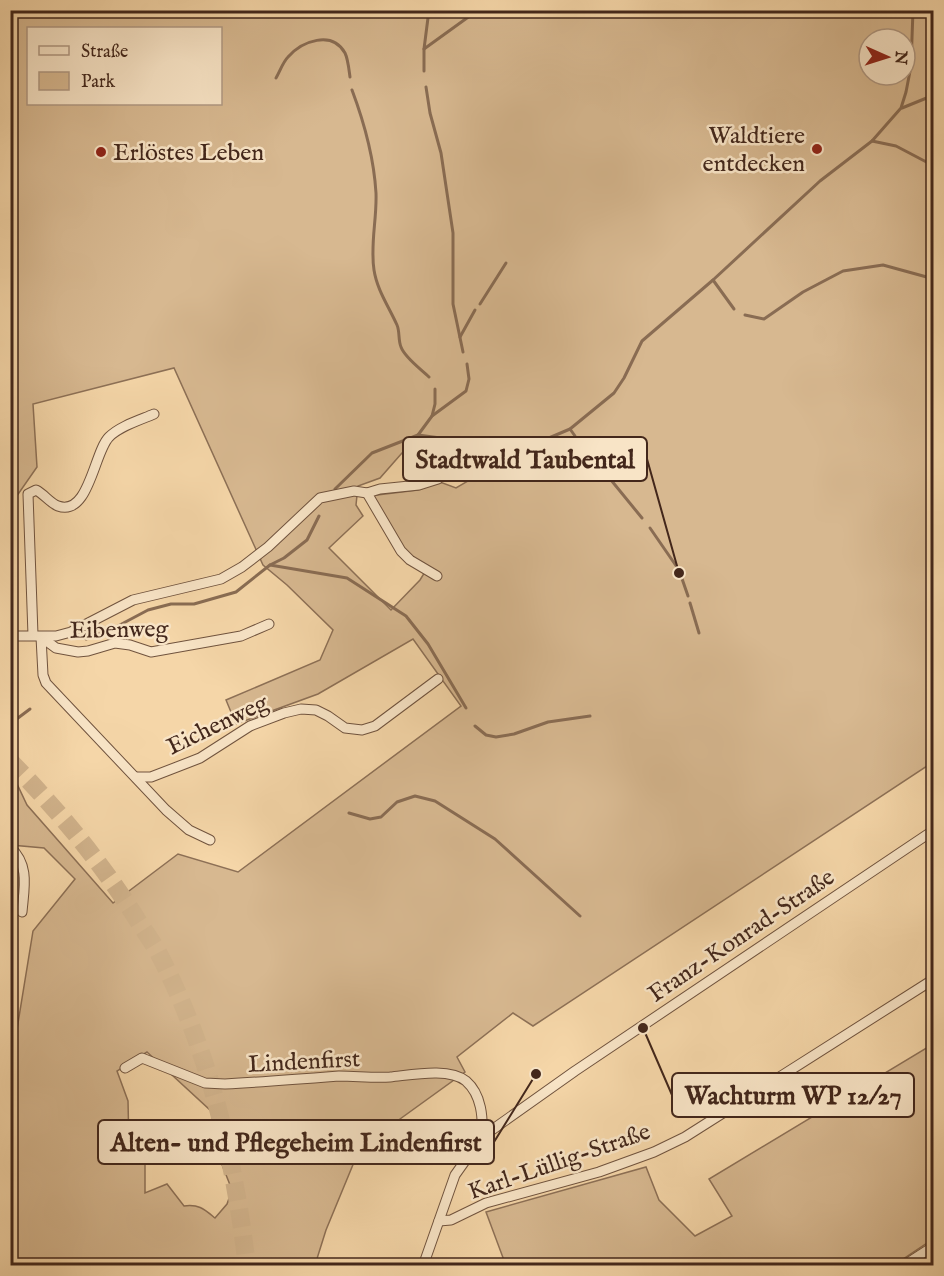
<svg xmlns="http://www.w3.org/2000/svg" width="944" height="1276" font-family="'IM FELL English',serif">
  <rect width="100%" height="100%" fill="#f5d6a8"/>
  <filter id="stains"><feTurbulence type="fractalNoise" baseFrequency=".00333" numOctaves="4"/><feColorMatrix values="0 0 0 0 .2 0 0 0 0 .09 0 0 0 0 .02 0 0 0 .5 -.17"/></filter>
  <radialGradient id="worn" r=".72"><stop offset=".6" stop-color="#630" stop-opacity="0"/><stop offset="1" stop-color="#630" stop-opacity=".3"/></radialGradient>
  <!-- green -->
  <g fill="#d7b890" stroke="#8d7056" stroke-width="1.5" fill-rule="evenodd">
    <path d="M11,11H933V762L533,1026L513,1013L457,1057L465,1072L382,1132L357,1155L326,1230L315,1265H11V1066L33,931L75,879L44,848L11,845L10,769L27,805L113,903L178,854L238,872L461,706L413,639L318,694L236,724L226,700L320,660L333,630L287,585L263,565L174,368L33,404L37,467L14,500V516L11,517ZM28,28H220V104H28ZM869,39H905V75H869ZM427,450L453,454L472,464L475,477L456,488L440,482L418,490L369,496L402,550L428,567L420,580L391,610L329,548L363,516L356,505L358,486L380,478L402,453ZM147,1052L211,1111L219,1157L232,1190L227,1204L215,1218C204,1209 199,1204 184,1206L167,1184L145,1193V1157L129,1148L128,1101L117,1071Z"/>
    <polygon points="933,1044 933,1239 894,1265 503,1265 505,1263 486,1212 646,1167 659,1200 695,1236 732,1216 709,1179"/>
  </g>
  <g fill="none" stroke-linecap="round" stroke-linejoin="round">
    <!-- stream -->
    <g stroke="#896c53" stroke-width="3">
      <polyline points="424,49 478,10"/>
      <polyline points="424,71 424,49 429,10"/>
      <path d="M276,78C280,71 283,62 288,57C302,41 332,30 345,53C348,59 349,70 350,77"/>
      <polyline points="426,87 430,113 441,153 453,233 453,304 463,352"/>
      <path d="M352,90C364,122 374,159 376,193C377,219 370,245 374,270C377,290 389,307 397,325C400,332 398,340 401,347C405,358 421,369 429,377"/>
      <polyline points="902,108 934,95"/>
      <polyline points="872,141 896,146 934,166"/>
      <polyline points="713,280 734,309"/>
      <polyline points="480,304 506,263"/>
      <polyline points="745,315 764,319 803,292 843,271 883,265 934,279"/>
      <polyline points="460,337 475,310"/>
      <polyline points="432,416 435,404 435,389"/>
      <polyline points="570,429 575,436"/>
      <polyline points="418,435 432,416 466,391 469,379 467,364"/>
      <polyline points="580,442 642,518"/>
      <polyline points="335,489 372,453 418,435 523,449 570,429 614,393 624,378 642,341 713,280 820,181 872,141 901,108 906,92 911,66 913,10"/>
      <polyline points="650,528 679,570 688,596"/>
      <polyline points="270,565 347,578 406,616 428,644 466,708"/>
      <polyline points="690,603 699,633"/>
      <polyline points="78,634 86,639 116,627 148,610 171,604 194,604 236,592 270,565 284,558 307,540 319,516"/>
      <polyline points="10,724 30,709"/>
      <polyline points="475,726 486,735 496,737 514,734 548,722 590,716"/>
      <polyline points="349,813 370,819 381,817 397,802 415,796 435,801 495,839 580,916"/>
    </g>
    <!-- highway-tunnel -->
    <path stroke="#d1b38c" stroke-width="18" stroke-dasharray="18 9" stroke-linecap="butt" d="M10,761C58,810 102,863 138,921C145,932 154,944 160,956C210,1053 234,1158 247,1266"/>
    <defs>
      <g id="street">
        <polyline points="367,493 401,551 410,560 437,576"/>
        <path d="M33,635L28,494L36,490C44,494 50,503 58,506C89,517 94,452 109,437C120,426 140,420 154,414"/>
        <polyline points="10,636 56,636 71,632 133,600 221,579 242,567 268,547 320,498 354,491 367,493 380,489 419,485 438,479"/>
        <polyline points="41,637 43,675 46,683 166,810 189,830 210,840"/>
        <polyline points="41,637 56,648 78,652 88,651 115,643 130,645 151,652 241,636 269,624"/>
        <polyline points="136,777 151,777 200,758 250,726 284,713 301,709 316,710 328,716 345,728 362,730 375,726 438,679"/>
        <path d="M10,847C30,865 24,888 22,912"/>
        <polyline points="10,1034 11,1032"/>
        <path d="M125,1068L142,1058L205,1083L225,1084C263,1082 301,1079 339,1076C356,1076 373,1078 390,1077C411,1075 449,1067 466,1081C482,1095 483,1118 482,1137"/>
        <polyline points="439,1221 451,1220 486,1203 599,1172 654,1152 685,1137 934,979"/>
        <polyline points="423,1266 455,1175 482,1137 575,1071 934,830"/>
        <polyline points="903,1266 934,1246"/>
      </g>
    </defs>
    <!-- street casing -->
    <use href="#street" stroke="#70533e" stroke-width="11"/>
    <!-- street -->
    <use href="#street" stroke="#f8e4c6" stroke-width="9"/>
  </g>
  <!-- markers -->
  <g fill="#8f2418" stroke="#f8e4c6" stroke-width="2">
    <circle cx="817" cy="149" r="6"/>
    <circle cx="101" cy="152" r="6"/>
  </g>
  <g text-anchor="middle" stroke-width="5" stroke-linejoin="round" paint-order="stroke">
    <!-- poi labels -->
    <g font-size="24" fill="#43271b" stroke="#f8e4c6" text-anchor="end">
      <text x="805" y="143">Waldtiere<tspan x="805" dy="28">entdecken</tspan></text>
      <text x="113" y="160" text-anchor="start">Erlöstes Leben</text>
    </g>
    <!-- street labels -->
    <g font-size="24" fill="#43271b" stroke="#f8e4c6">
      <text transform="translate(119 629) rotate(-1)" y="8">Eibenweg</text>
      <text transform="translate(217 724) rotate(-26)" y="8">Eichenweg</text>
      <text transform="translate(741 935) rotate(-34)" y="8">Franz-Konrad-Straße</text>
      <text transform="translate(304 1061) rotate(-3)" y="8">Lindenfirst</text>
      <text transform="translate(559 1161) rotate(-19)" y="8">Karl-Lüllig-Straße</text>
    </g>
  </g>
  <!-- callouts -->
  <path fill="none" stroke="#43271b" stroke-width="2" d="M679 573L647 459M643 1028L672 1095M536 1074L494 1142"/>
  <g fill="#43271b" stroke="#f8e4c6" stroke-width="2">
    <circle cx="679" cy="573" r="6"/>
    <circle cx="643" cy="1028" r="6"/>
    <circle cx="536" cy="1074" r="6"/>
  </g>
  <g fill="#f8e4c6" stroke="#43271b" stroke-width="2">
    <rect x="403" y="437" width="244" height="44" rx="6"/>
    <rect x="672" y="1073" width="242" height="44" rx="6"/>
    <rect x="98" y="1120" width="396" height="44" rx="6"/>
  </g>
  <g font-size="26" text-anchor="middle" font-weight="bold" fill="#43271b">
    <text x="525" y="468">Stadtwald Taubental</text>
    <text x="793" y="1104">Wachturm WP 12/27</text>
    <text x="296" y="1151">Alten- und Pflegeheim Lindenfirst</text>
  </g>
  <!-- margin -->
  <rect width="944" height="1276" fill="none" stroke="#f5d6a8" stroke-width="36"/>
  <rect x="12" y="12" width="920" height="1252" fill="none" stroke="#43271b" stroke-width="3"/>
  <rect x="18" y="18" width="908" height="1240" fill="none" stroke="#43271b" stroke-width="1.5"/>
  <!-- legend -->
  <rect x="27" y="27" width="195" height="78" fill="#f8e4c6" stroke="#b09882" stroke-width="1.5"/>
  <rect x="39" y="46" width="30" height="9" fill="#f8e4c6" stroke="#b09882" stroke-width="1.5"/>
  <text x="81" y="57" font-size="18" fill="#43271b">Straße</text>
  <rect x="39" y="72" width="30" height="18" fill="#d7b890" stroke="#b09882" stroke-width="1.5"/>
  <text x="81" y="87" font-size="18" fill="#43271b">Park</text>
  <!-- north arrow -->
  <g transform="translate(887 57) rotate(93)"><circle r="28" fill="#f8e4c6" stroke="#b09882" stroke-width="1.5"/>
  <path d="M0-4.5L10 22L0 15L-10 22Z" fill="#8f2418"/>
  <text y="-9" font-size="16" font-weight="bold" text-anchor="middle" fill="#43271b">N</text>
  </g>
  <rect width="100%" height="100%" filter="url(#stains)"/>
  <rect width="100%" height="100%" fill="url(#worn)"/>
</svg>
